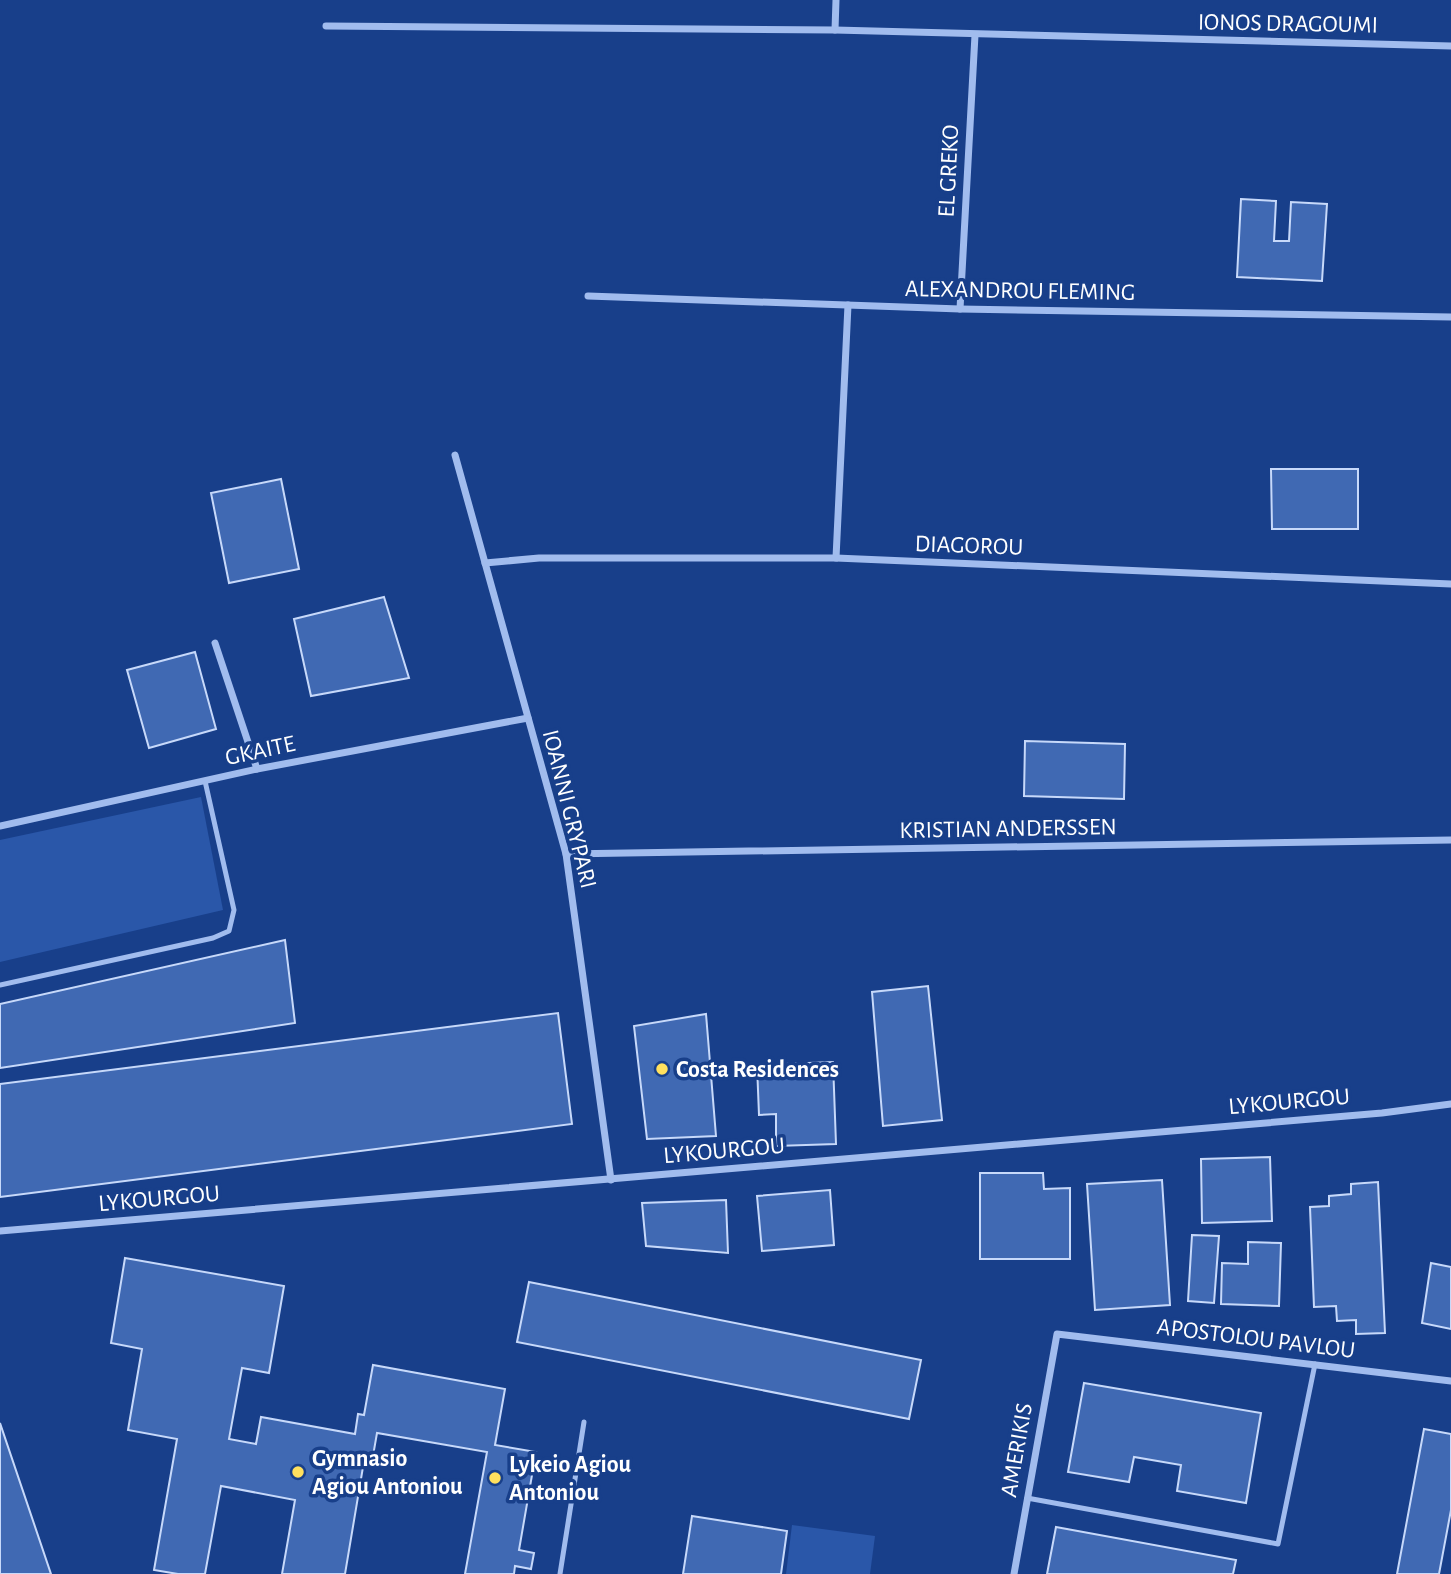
<svg xmlns="http://www.w3.org/2000/svg" width="1451" height="1574" font-family="'Alegreya Sans',sans-serif">
  <rect width="100%" height="100%" fill="#183f8a"/>
  <!-- green -->
  <g fill="#2a57a9">
    <polygon points="201,797 223,910 0,962 0,840"/>
    <polygon points="792,1525 875,1536 870,1574 786,1574"/>
  </g>
  <!-- building -->
  <g fill="#4069b3" stroke="#c7d9fa" stroke-width="2">
    <polygon points="1241,199 1276,201 1274,241 1289,241 1291,202 1327,204 1322,281 1237,277"/>
    <polygon points="1271,469 1358,469 1358,529 1272,529"/>
    <polygon points="281,479 299,569 229,583 211,493"/>
    <polygon points="384,597 409,678 311,696 294,619"/>
    <polygon points="195,652 216,729 149,748 127,670"/>
    <polygon points="1025,741 1125,744 1124,799 1024,796"/>
    <polygon points="285,940 295,1023 0,1068 0,1004"/>
    <polygon points="928,986 942,1120 883,1126 872,992"/>
    <polygon points="558,1013 572,1124 0,1197 0,1084"/>
    <polygon points="706,1014 716,1136 647,1139 634,1026"/>
    <polygon points="833,1062 836,1144 776,1146 776,1114 759,1115 757,1065"/>
    <polygon points="1270,1157 1272,1221 1202,1223 1201,1159"/>
    <polygon points="980,1173 1043,1173 1044,1189 1070,1188 1070,1259 980,1259"/>
    <polygon points="1162,1180 1170,1305 1095,1310 1087,1184"/>
    <polygon points="1378,1182 1385,1333 1356,1334 1356,1320 1337,1321 1336,1306 1314,1307 1310,1207 1329,1206 1329,1196 1351,1194 1351,1184"/>
    <polygon points="830,1190 834,1245 762,1251 757,1196"/>
    <polygon points="726,1200 728,1253 646,1246 642,1203"/>
    <polygon points="1192,1235 1219,1236 1214,1303 1188,1301"/>
    <polygon points="1248,1242 1281,1243 1279,1306 1221,1304 1222,1263 1248,1264"/>
    <polygon points="125,1258 284,1286 269,1373 242,1368 229,1439 256,1444 261,1417 355,1434 358,1414 364,1415 373,1365 505,1389 495,1445 536,1452 519,1550 534,1553 531,1569 515,1566 514,1574 465,1574 487,1452 377,1433 373,1456 365,1455 345,1574 282,1574 295,1500 221,1486 205,1574 178,1574 154,1570 177,1439 128,1430 142,1349 111,1343"/>
    <polygon points="1431,1263 1451,1267 1451,1329 1422,1323"/>
    <polygon points="529,1282 921,1360 909,1419 517,1342"/>
    <polygon points="1084,1383 1261,1413 1246,1503 1177,1491 1181,1465 1134,1457 1129,1482 1068,1472"/>
    <polygon points="0,1423 51,1574 0,1574"/>
    <polygon points="1424,1429 1451,1434 1451,1510 1439,1574 1397,1574"/>
    <polygon points="692,1516 787,1531 781,1574 683,1574"/>
    <polygon points="1056,1527 1236,1560 1233,1574 1047,1574"/>
  </g>
  <g fill="none" stroke-linecap="round" stroke-linejoin="round">
    <!-- service -->
    <g stroke="#a1bcee" stroke-width="5">
      <polyline points="0,985 213,938 229,931 234,910 205,781"/>
      <polyline points="1027,1498 1278,1544 1315,1364"/>
      <polyline points="560,1574 584,1422"/>
    </g>
    <!-- minor -->
    <g stroke="#a1bcee" stroke-width="7">
      <polyline points="326,26 835,30 1451,46"/>
      <polyline points="835,30 836,0"/>
      <polyline points="588,296 960,309 1451,317"/>
      <polyline points="960,309 975,35"/>
      <polyline points="455,455 566,854 611,1180"/>
      <polyline points="836,558 848,305"/>
      <polyline points="485,563 539,558 836,558 1451,584"/>
      <polyline points="215,643 257,769"/>
      <polyline points="0,826 257,769 528,718"/>
      <polyline points="566,854 1451,840"/>
      <polyline points="0,1231 1382,1113 1451,1104"/>
      <polyline points="1014,1574 1057,1334 1451,1381"/>
    </g>
  </g>
  <!-- markers -->
  <g fill="#ffe05e" stroke="#183f8a" stroke-width="2.5">
    <circle cx="662" cy="1069" r="7"/>
    <circle cx="298" cy="1472" r="7"/>
    <circle cx="495" cy="1478" r="7"/>
  </g>
  <g text-anchor="middle" stroke-width="7" stroke-linejoin="round" paint-order="stroke">
    <!-- street labels -->
    <g font-size="24" fill="#fff" stroke="#183f8a">
      <text transform="translate(1288 23) rotate(1)" y="8">IONOS DRAGOUMI</text>
      <text transform="translate(948 171) rotate(-87)" y="8">EL GREKO</text>
      <text transform="translate(1020 290) rotate(1)" y="8">ALEXANDROU FLEMING</text>
      <text transform="translate(969 545) rotate(2)" y="8">DIAGOROU</text>
      <text transform="translate(260 750) rotate(-12)" y="8">GKAITE</text>
      <text transform="translate(570 809) rotate(76)" y="8">IOANNI GRYPARI</text>
      <text transform="translate(1008 828) rotate(-1)" y="8">KRISTIAN ANDERSSEN</text>
      <text transform="translate(1289 1101) rotate(-5)" y="8">LYKOURGOU</text>
      <text transform="translate(724 1150) rotate(-5)" y="8">LYKOURGOU</text>
      <text transform="translate(159 1198) rotate(-5)" y="8">LYKOURGOU</text>
      <text transform="translate(1256 1338) rotate(7)" y="8">APOSTOLOU PAVLOU</text>
      <text transform="translate(1016 1450) rotate(-80)" y="8">AMERIKIS</text>
    </g>
    <!-- poi labels -->
    <g font-size="24" font-weight="bold" fill="#fff" stroke="#183f8a" text-anchor="start">
      <text x="676" y="1077">Costa Residences</text>
      <text x="312" y="1466">Gymnasio<tspan x="312" dy="28">Agiou Antoniou</tspan></text>
      <text x="509" y="1472">Lykeio Agiou<tspan x="509" dy="28">Antoniou</tspan></text>
    </g>
  </g>
</svg>
